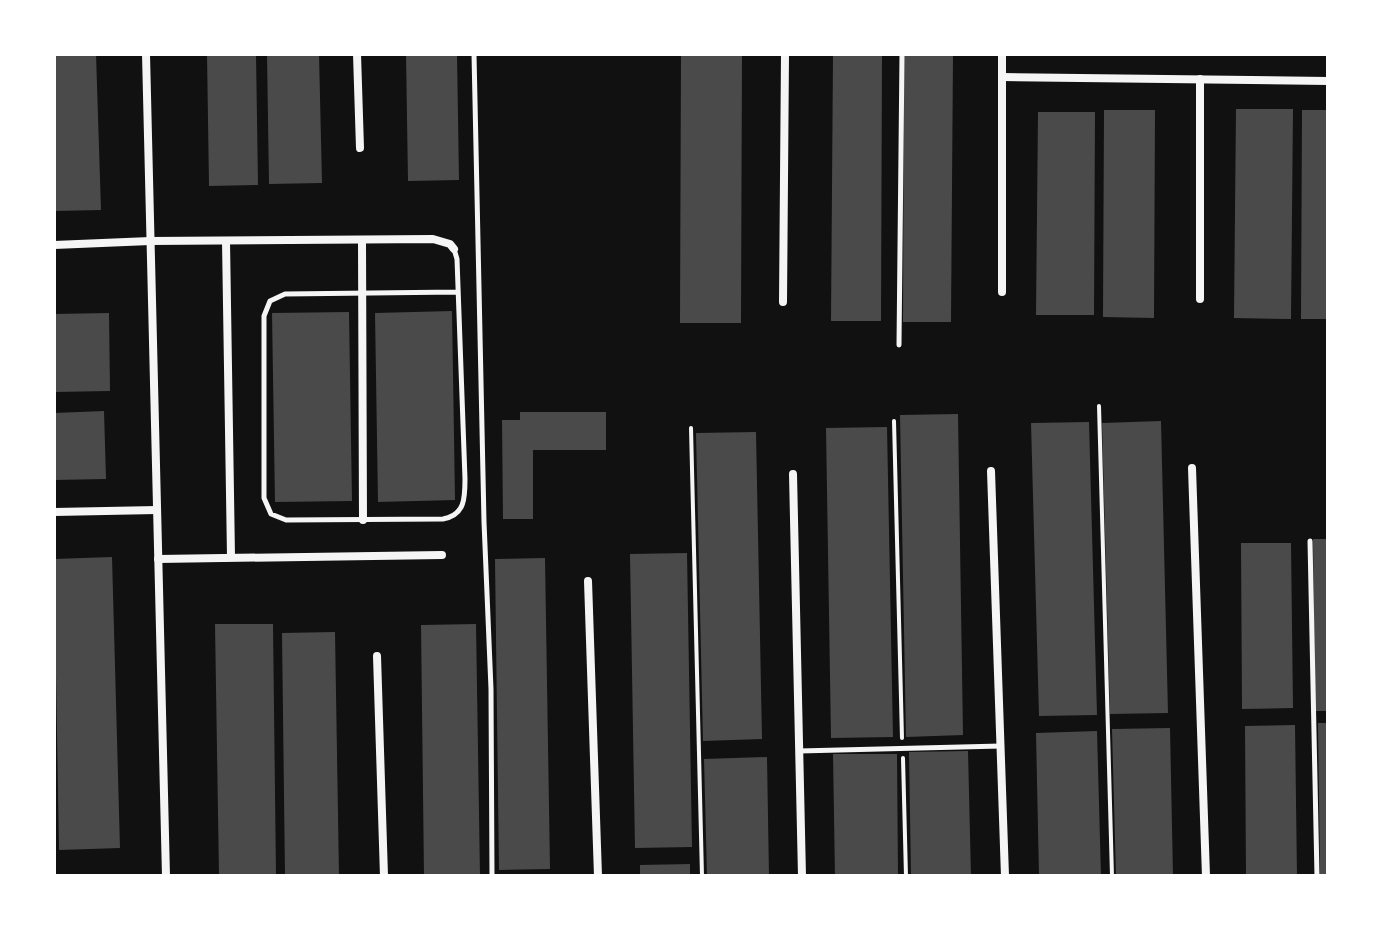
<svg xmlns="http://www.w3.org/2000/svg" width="1382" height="930" font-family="'Alegreya Sans',sans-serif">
  <rect width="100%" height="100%" fill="#111"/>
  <!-- building -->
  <g fill="#4a4a4a">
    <polygon points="54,54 96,54 101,210 54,211"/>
    <polygon points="207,54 256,54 258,185 209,186"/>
    <polygon points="267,54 319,54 322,183 269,184"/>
    <polygon points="406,54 457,54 459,180 408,181"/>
    <polygon points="681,54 742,54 741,323 680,323"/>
    <polygon points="833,54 882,54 881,321 831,321"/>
    <polygon points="904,54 953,54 951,322 903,322"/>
    <polygon points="1236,109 1293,109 1291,319 1234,318"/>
    <polygon points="1104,110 1155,110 1154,318 1103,317"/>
    <polygon points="1302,110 1328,110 1328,319 1301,319"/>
    <polygon points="1038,112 1095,112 1094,315 1036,315"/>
    <polygon points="452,311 455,500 378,502 375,313"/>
    <polygon points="349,312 352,501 275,502 272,313"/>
    <polygon points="109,313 110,391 54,392 54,314"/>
    <polygon points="104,411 106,479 54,480 54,413"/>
    <polygon points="520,412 606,412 606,450 533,450 533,519 503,519 502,420 520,420"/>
    <polygon points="958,414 963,735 906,737 900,415"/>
    <polygon points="1161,421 1168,713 1110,714 1102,423"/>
    <polygon points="1089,422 1097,715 1039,716 1031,423"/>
    <polygon points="887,427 893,737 831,738 826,428"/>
    <polygon points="756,432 762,739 703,741 696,433"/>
    <polygon points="1313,539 1328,539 1328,711 1315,711"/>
    <polygon points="1241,543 1291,543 1293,708 1242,709"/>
    <polygon points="687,553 692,847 635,848 630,554"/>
    <polygon points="112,557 120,848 59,850 54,559"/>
    <polygon points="545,558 550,869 499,870 495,559"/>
    <polygon points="215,624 273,624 276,876 219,876"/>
    <polygon points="476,624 480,876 424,876 421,625"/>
    <polygon points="335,632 339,876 285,876 282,633"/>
    <polygon points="1318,723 1328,723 1328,876 1320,876"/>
    <polygon points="1295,725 1297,876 1246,876 1245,726"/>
    <polygon points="1170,728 1173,876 1116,876 1112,729"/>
    <polygon points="1097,731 1101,876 1039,876 1036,733"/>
    <polygon points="968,751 971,876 911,876 909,752"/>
    <polygon points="833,754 897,754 898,876 835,876"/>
    <polygon points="767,757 769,876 707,876 704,759"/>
    <polygon points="690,864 690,876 640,876 640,865"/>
  </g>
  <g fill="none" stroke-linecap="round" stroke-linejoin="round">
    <!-- path -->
    <g stroke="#f5f5f5" stroke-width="4">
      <polyline points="1099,406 1112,876"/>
      <polyline points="894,421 902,738"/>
      <polyline points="691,428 702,876"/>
      <polyline points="903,758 906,876"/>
    </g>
    <!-- service -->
    <g stroke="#f5f5f5" stroke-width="5">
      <polyline points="474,54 484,522 491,689 492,876"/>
      <path d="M454,249L457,259L465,479C465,498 465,515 443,519L286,520L271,514L264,498V316L270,301L285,294L458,292"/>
      <polyline points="899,345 902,54"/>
      <polyline points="1310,541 1317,876"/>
      <polyline points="799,751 1001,746"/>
    </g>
    <!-- minor -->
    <g stroke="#f5f5f5" stroke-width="8">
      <polyline points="146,54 166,876"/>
      <polyline points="357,54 360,148"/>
      <polyline points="1002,77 1328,81"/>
      <polyline points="226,241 231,557"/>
      <polyline points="362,241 363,520"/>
      <polyline points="54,245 150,241 433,239 450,244 454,249"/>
      <polyline points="1002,292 1002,54"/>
      <polyline points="1200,299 1200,79"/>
      <polyline points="783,302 785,54"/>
      <polyline points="1192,468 1206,876"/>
      <polyline points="991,471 1005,876"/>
      <polyline points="793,474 802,876"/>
      <polyline points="54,512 157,510"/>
      <polyline points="158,559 442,555"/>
      <polyline points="588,581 598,876"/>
      <polyline points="377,656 384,876"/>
    </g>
  </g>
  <!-- border -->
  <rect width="1382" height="930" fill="none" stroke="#ffffff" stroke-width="112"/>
</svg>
